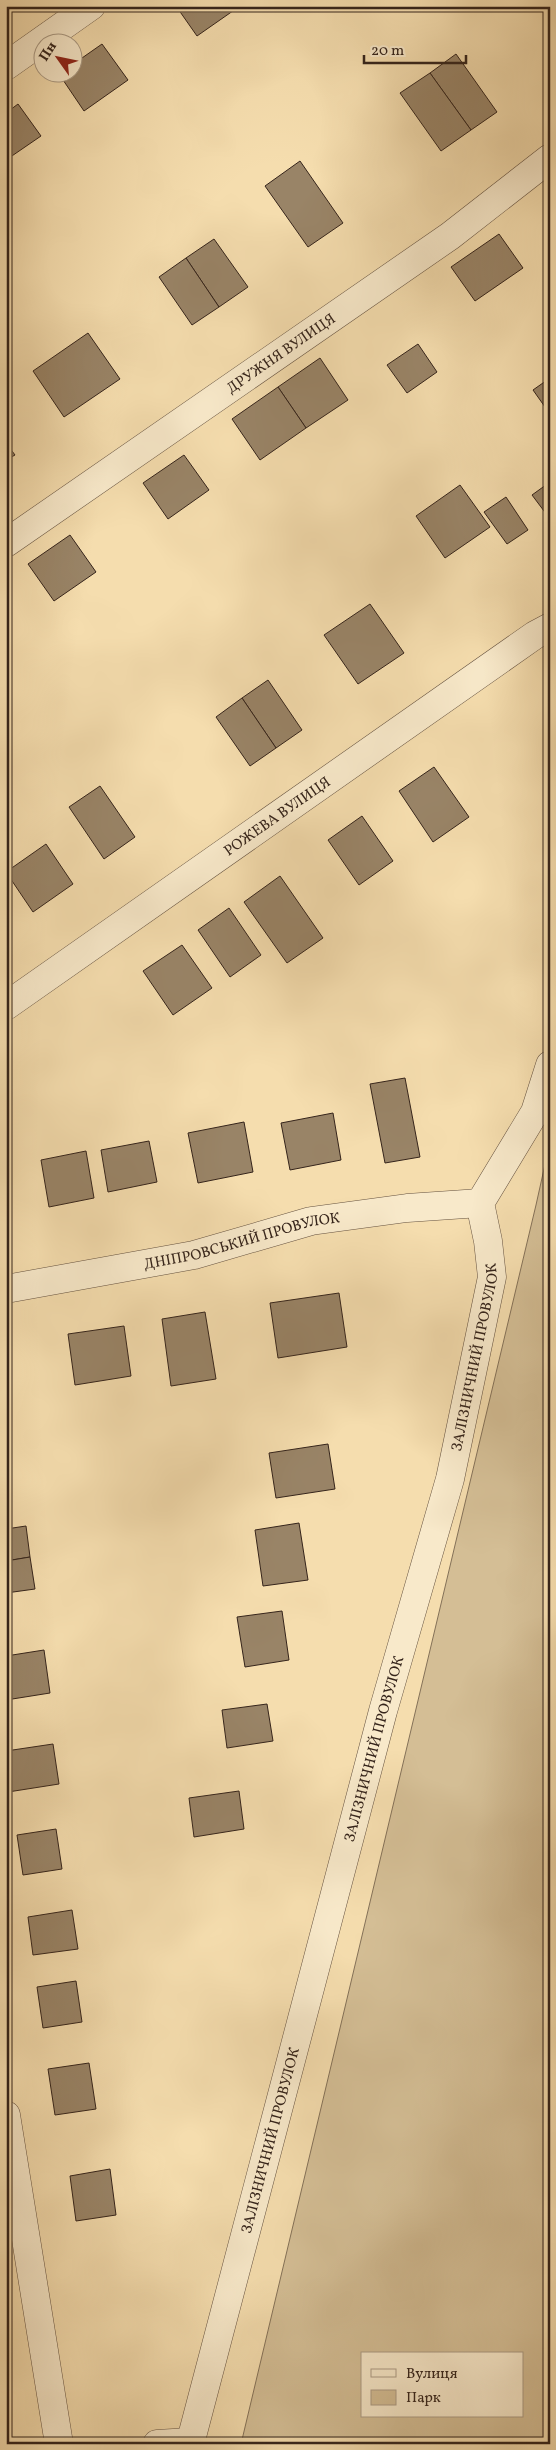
<svg xmlns="http://www.w3.org/2000/svg" width="556" height="2450" font-family="Vollkorn,serif">
  <rect width="100%" height="100%" fill="#f5ddae"/>
  <filter id="stains"><feTurbulence type="fractalNoise" baseFrequency=".004" numOctaves="4"/><feColorMatrix values="0 0 0 0 .2 0 0 0 0 .09 0 0 0 0 .02 0 0 0 .5 -.17"/></filter>
  <radialGradient id="worn" r=".72"><stop offset=".6" stop-color="#630" stop-opacity="0"/><stop offset="1" stop-color="#630" stop-opacity=".3"/></radialGradient>
  <!-- green -->
  <path fill="#d4be95" stroke="#847158" fill-rule="evenodd" d="M550,1142V2444H241L536,1205ZM362,2354H522V2416H362Z"/>
  <!-- building -->
  <g fill="#998467" stroke="#35241b">
    <polygon points="176,6 240,6 197,36"/>
    <polygon points="102,44 128,80 84,111 59,74 72,72 72,65"/>
    <polygon points="456,54 497,112 471,130 430,73"/>
    <polygon points="430,73 471,130 441,151 400,93"/>
    <polygon points="18,104 41,136 6,160 6,113"/>
    <polygon points="300,161 343,223 308,247 265,186"/>
    <polygon points="499,234 523,268 475,301 451,267"/>
    <polygon points="214,239 248,287 219,307 186,258"/>
    <polygon points="186,258 219,307 192,325 159,277"/>
    <polygon points="88,333 120,379 64,417 33,371"/>
    <polygon points="418,344 437,372 407,393 387,365"/>
    <polygon points="320,358 348,400 306,428 278,387"/>
    <polygon points="550,378 550,414 533,390"/>
    <polygon points="278,387 306,428 260,460 232,419"/>
    <polygon points="6,443 15,455 6,460"/>
    <polygon points="184,455 209,490 168,519 143,483"/>
    <polygon points="550,482 550,519 532,495"/>
    <polygon points="460,485 490,527 445,558 416,516"/>
    <polygon points="506,497 528,530 507,544 484,512"/>
    <polygon points="70,535 96,572 54,601 28,564"/>
    <polygon points="370,604 404,653 358,684 324,635"/>
    <polygon points="268,680 302,730 276,748 242,698"/>
    <polygon points="242,698 276,748 250,766 216,717"/>
    <polygon points="434,767 469,817 433,842 399,791"/>
    <polygon points="100,786 135,837 104,859 69,807"/>
    <polygon points="362,816 393,861 359,885 328,840"/>
    <polygon points="46,844 73,884 33,912 6,872"/>
    <polygon points="280,876 323,938 287,963 244,902"/>
    <polygon points="229,908 261,955 230,977 198,930"/>
    <polygon points="182,945 212,988 173,1015 143,971"/>
    <polygon points="405,1078 420,1157 385,1163 370,1084"/>
    <polygon points="333,1113 341,1160 290,1170 281,1123"/>
    <polygon points="244,1122 253,1172 198,1183 188,1133"/>
    <polygon points="149,1141 157,1182 108,1192 101,1150"/>
    <polygon points="86,1151 94,1198 49,1207 41,1160"/>
    <polygon points="339,1293 347,1347 278,1358 270,1303"/>
    <polygon points="205,1312 216,1379 171,1386 162,1319"/>
    <polygon points="124,1326 131,1376 75,1385 68,1334"/>
    <polygon points="328,1444 335,1489 276,1498 269,1453"/>
    <polygon points="299,1523 308,1580 263,1586 255,1530"/>
    <polygon points="26,1526 30,1557 6,1561 6,1529"/>
    <polygon points="30,1557 35,1589 6,1593 6,1561"/>
    <polygon points="282,1611 289,1660 245,1667 237,1617"/>
    <polygon points="44,1650 50,1693 6,1700 6,1656"/>
    <polygon points="267,1704 273,1741 227,1748 222,1710"/>
    <polygon points="53,1744 59,1784 8,1792 6,1751"/>
    <polygon points="239,1791 244,1829 194,1837 189,1798"/>
    <polygon points="56,1829 62,1869 23,1875 17,1835"/>
    <polygon points="72,1910 78,1949 33,1955 28,1917"/>
    <polygon points="76,1981 82,2022 43,2028 37,1987"/>
    <polygon points="89,2063 96,2109 55,2115 48,2069"/>
    <polygon points="110,2169 116,2215 76,2221 70,2176"/>
  </g>
  <g fill="none" stroke-linecap="round" stroke-linejoin="round">
    <defs>
      <g id="minor">
        <polyline points="6,66 91,6"/>
        <path id="s1" d="M6,543L450,236L550,158"/>
        <path id="s2" d="M6,1006L535,635L550,627"/>
        <path id="s3" d="M6,1289L194,1255L311,1221L407,1208L480,1203"/>
        <polyline points="6,2115 59,2444"/>
        <polyline points="157,2444 190,2442"/>
        <path id="s4" d="M190,2444L383,1711L450,1479L492,1277L488,1241L480,1203L535,1112L550,1065"/>
      </g>
    </defs>
    <!-- minor casing -->
    <use href="#minor" stroke="#655240" stroke-width="29"/>
    <!-- minor -->
    <use href="#minor" stroke="#f8e9ca" stroke-width="28"/>
  </g>
  <g text-anchor="middle" stroke-width="4" stroke-linejoin="round" paint-order="stroke">
    <!-- street labels -->
    <g font-size="15" fill="#35241b" stroke="#f8e9ca">
      <text dy="5" stroke="none"><textPath href="#s1" startOffset="334">ДРУЖНЯ ВУЛИЦЯ</textPath></text>
      <text dy="5" stroke="none"><textPath href="#s2" startOffset="331">РОЖЕВА ВУЛИЦЯ</textPath></text>
      <text dy="5" stroke="none"><textPath href="#s3" startOffset="241">ДНІПРОВСЬКИЙ ПРОВУЛОК</textPath></text>
      <text dy="5" stroke="none"><textPath href="#s4" startOffset="1124">ЗАЛІЗНИЧНИЙ ПРОВУЛОК</textPath></text>
      <text dy="5" stroke="none"><textPath href="#s4" startOffset="719">ЗАЛІЗНИЧНИЙ ПРОВУЛОК</textPath></text>
      <text dy="5" stroke="none"><textPath href="#s4" startOffset="314">ЗАЛІЗНИЧНИЙ ПРОВУЛОК</textPath></text>
    </g>
  </g>
  <!-- margin -->
  <rect width="556" height="2450" fill="none" stroke="#f5ddae" stroke-width="25"/>
  <rect x="8" y="8" width="541" height="2435" fill="none" stroke="#35241b" stroke-width="2.5"/>
  <rect x="12" y="12" width="531" height="2425" fill="none" stroke="#35241b"/>
  <!-- legend -->
  <rect x="361" y="2352" width="162" height="65" fill="#f8e9ca" stroke="#aa9a84"/>
  <rect x="371" y="2369" width="25" height="8" fill="#f8e9ca" stroke="#aa9a84"/>
  <text x="406" y="2378" font-size="15" fill="#35241b">Вулиця</text>
  <rect x="371" y="2390" width="25" height="15" fill="#d4be95" stroke="#aa9a84"/>
  <text x="406" y="2402" font-size="15" fill="#35241b">Парк</text>
  <!-- north arrow -->
  <g transform="translate(58 58) rotate(303)"><circle r="24" fill="#f8e9ca" stroke="#aa9a84"/>
  <path d="M0-4L9 19L0 12L-9 19Z" fill="#8f2418"/>
  <text y="-8" font-size="14" font-weight="bold" text-anchor="middle" fill="#35241b">Пн</text>
  </g>
  <!-- scale -->
  <path d="M364 55v8h102v-8" fill="none" stroke="#35241b" stroke-width="2.5"/>
  <text x="371" y="55" font-size="15" fill="#35241b" stroke="#f8e9ca" stroke-width="4" paint-order="stroke">20 m</text>
  <rect width="100%" height="100%" filter="url(#stains)"/>
  <rect width="100%" height="100%" fill="url(#worn)"/>
</svg>
